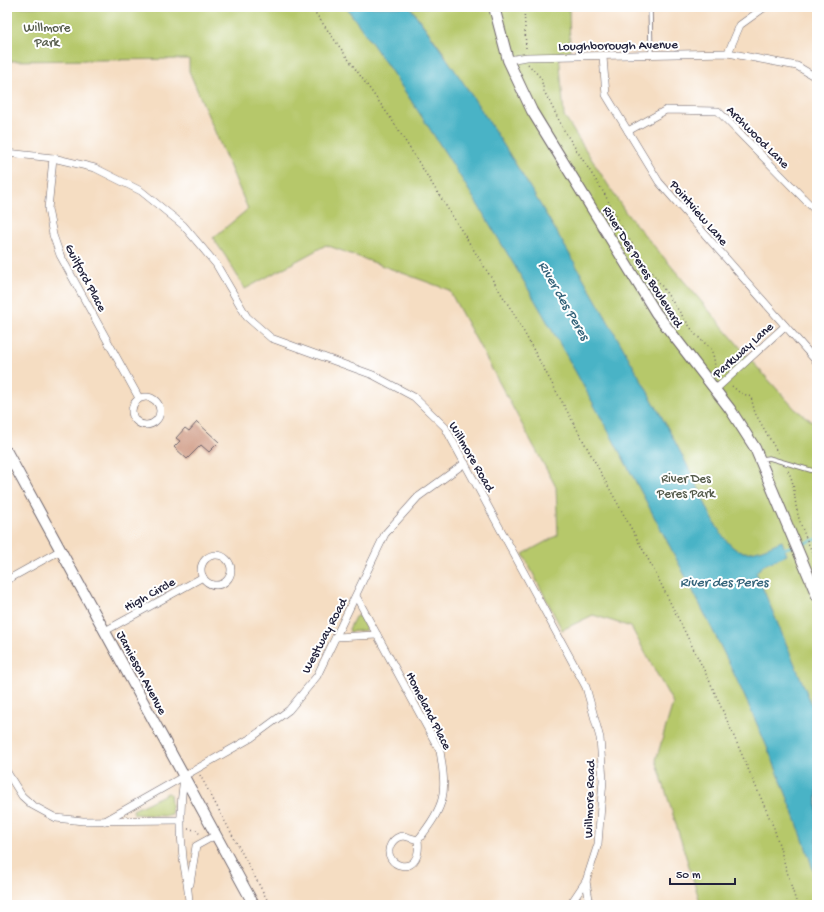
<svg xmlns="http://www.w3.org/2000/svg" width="824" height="912" font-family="'Gochi Hand',sans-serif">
  <rect width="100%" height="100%" fill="#fff"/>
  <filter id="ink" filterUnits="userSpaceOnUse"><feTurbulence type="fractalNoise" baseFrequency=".025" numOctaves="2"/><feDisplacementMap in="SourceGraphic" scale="8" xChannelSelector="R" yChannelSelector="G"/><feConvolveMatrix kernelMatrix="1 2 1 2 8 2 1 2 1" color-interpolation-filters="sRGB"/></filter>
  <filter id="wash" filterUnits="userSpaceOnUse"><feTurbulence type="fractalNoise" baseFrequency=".012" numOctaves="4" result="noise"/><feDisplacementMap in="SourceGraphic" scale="16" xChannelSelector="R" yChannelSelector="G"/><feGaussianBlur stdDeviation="0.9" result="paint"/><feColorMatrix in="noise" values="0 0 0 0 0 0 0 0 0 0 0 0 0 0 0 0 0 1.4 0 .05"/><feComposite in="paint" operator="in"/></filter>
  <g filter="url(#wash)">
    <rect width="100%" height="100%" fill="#f5ddc2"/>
    <!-- green -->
    <g fill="#b6c86b" stroke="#6c7553">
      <polygon points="7,7 346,7 382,56 446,56 410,7 569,7 570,52 559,52 564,116 626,213 757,367 795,409 817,425 817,905 701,905 656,760 673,703 631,627 593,615 562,630 523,554 558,535 556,487 449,290 326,245 245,289 226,257 213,238 248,209 189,71 189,59 7,61"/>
      <polygon points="359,615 367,630 350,632 349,629 355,617"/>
      <polygon points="168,793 170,794 172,814 164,816 134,814 133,810"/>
    </g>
    <!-- water -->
    <path fill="#49b3c6" stroke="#366a80" d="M346,7H410C504,134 581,273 658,410C671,434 684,458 696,483C705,502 717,535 734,548C747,559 768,546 782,541L787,555L764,565L756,572L817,717V882C776,749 712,626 647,503C556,332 460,164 346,7Z"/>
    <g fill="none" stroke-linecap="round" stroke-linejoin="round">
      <!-- stream -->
      <g stroke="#49b3c6" stroke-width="2.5">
        <polyline points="798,545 817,539"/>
        <polyline points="783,549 793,546"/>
      </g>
    </g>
    <g id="blocks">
      <!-- building -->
      <polygon fill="#d19f89" points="197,422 219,442 209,452 201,445 187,459 174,447 180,441 176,438 185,428 189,431"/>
    </g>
  </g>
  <g filter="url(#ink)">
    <use href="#blocks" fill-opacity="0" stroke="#6c636a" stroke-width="1"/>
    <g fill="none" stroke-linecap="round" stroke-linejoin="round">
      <defs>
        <g id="lane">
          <polyline points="650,7 651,55"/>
          <polyline points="761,459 769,458 817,472"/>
        </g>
        <g id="street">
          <polyline points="728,53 740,25 765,7"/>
          <polyline points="603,57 606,95 659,182 817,362"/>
          <polyline points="508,60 527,57 728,53 797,66 817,78"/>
          <polyline points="628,131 666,110 718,111 817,212"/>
          <polyline points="7,153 53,158 95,168 141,191 183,225 216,264 247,317 271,338 373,375 414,397 445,427 586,687 600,738 603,780 598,844 586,881 590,905"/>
          <polyline points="53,158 48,209 53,235 60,255 139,398"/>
          <polyline points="715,390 785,326"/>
          <circle cx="146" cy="411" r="14"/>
          <circle cx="216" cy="570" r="15"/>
          <polyline points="7,580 61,550"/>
          <path d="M356,596L440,751C447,794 446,805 418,840C423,881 379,866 391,844C394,839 398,836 404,836L418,840"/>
          <polyline points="105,631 203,577"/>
          <polyline points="336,637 377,635"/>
          <polyline points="7,772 22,796 32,805 56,818 83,821 181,820"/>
          <path d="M184,777C180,804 180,832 183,858C185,874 189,889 189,905"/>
          <polyline points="105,821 251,738 289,710 317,676 385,534 418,497 465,463"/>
          <polyline points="190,884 196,846 216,835"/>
          <polyline points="570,905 586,881"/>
        </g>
        <g id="secondary">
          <polyline points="494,7 508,60 532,111 656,313 730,409 755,448 817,596"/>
          <polyline points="7,452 254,905"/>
        </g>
      </defs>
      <!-- lane casing -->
      <use href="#lane" stroke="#6c636a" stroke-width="5"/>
      <!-- street casing -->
      <use href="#street" stroke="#6c636a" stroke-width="8"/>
      <!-- secondary casing -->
      <use href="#secondary" stroke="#6c636a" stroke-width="12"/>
      <!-- path -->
      <g stroke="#6c636a" stroke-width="1.5" stroke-dasharray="1 3" stroke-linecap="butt">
        <polyline points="311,7 392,120 514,314 654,570 711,684 774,828 797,905"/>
        <polyline points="524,7 526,49"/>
        <polyline points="528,64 541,78 544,91 565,132 604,193 626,235 695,334 711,349 714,358 715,368 721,375"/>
        <polyline points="732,386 739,392 751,397 755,413 779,455"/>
        <path d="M788,471C795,483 794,497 797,511C801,529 810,546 817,564"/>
        <polyline points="200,775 270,905"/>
        <polyline points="188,829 197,830 200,835"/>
      </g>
      <!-- lane -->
      <use href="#lane" stroke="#fff" stroke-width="3.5"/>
      <!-- street -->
      <use href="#street" stroke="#fff" stroke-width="7"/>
      <!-- secondary -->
      <use href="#secondary" stroke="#fff" stroke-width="10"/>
    </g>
  </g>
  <g text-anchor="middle" stroke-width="4" stroke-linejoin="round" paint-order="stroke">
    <!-- park labels -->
    <g font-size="13" fill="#565c4c" stroke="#fff">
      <text x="47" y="31">Willmore<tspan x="47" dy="15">Park</tspan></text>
      <text x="686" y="482">River Des<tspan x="686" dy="15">Peres Park</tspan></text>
    </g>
    <!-- street labels -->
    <g font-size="13" fill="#22223b" stroke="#fff">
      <text transform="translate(618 44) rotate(-1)" y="5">Loughborough Avenue</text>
      <text transform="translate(759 136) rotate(45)" y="5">Archwood Lane</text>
      <text transform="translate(700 212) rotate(49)" y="5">Pointview Lane</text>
      <text transform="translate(644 266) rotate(58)" y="5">River Des Peres Boulevard</text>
      <text transform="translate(87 277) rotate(62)" y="5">Guilford Place</text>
      <text transform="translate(742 349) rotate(-42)" y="5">Parkway Lane</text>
      <text transform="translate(473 456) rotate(60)" y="5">Willmore Road</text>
      <text transform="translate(149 593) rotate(-29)" y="5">High Circle</text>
      <text transform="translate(323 635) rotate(-62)" y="5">Westway Road</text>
      <text transform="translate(143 672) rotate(62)" y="5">Jamieson Avenue</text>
      <text transform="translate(430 710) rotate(63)" y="5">Homeland Place</text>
      <text transform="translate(588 799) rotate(-88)" y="5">Willmore Road</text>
    </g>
    <!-- water labels -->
    <g font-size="14" font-style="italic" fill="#34637a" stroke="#fff">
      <text transform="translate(565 300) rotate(60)" y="5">River des Peres</text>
      <text x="724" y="586">River des Peres</text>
    </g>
  </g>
  <!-- margin -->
  <rect width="824" height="912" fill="none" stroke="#fff" stroke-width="24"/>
  <!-- scale -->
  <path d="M670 878v6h65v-6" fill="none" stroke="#22223b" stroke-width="2"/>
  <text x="676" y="878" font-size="12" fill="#22223b" stroke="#ffffff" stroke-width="3" paint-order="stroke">50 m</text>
</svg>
